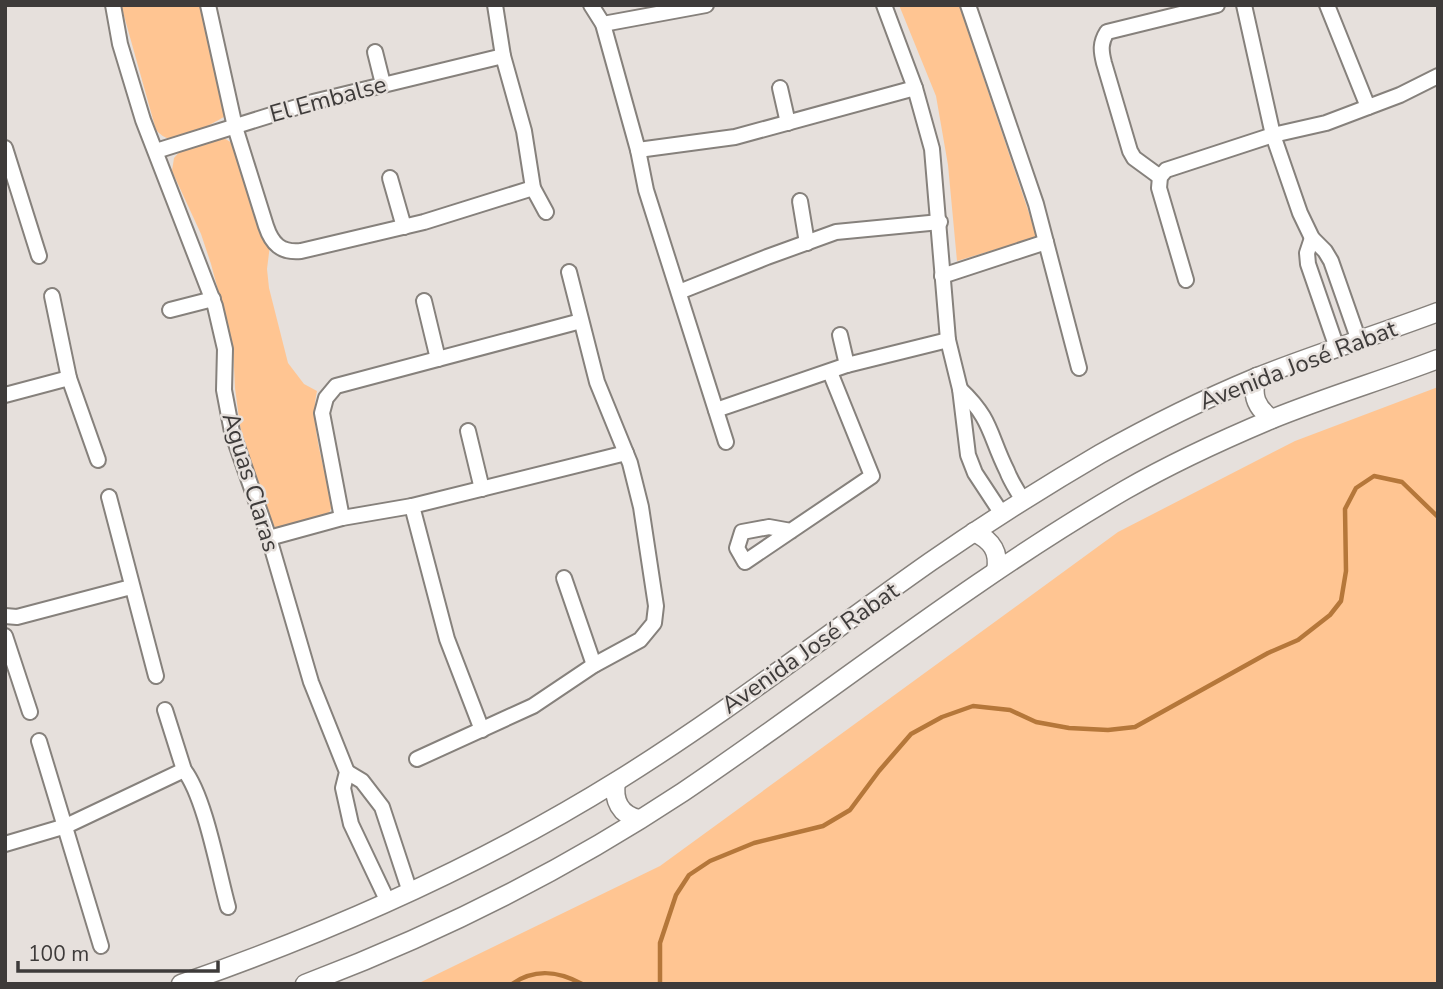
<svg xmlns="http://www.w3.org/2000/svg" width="1443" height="989" font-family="'Nunito Sans',sans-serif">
  <rect width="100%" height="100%" fill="#e6e0dc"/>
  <!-- green -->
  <g fill="#ffc592">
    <path d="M121,5H203L227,106L224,117C211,124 185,140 171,139C164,138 160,134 156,130Z"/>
    <polygon points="899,5 959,5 1037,237 957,261 948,165 936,96"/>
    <path d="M222,137L239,147L270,245L267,269L269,288L288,363L304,384L317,391C309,425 325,470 333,504L328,515L285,529L275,527L268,517L240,426L235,388L233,346L211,264L201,234L172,171L174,158L182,149Z"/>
    <polygon points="1438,387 1438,984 417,984 660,866 1118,532 1295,441"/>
  </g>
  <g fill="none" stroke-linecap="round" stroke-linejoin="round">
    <!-- stream -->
    <g stroke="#b5773a" stroke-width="4.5">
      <path d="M512,984C535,968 558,971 582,984"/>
      <polyline points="660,984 660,943 676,895 689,875 710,861 754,843 823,826 850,810 879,771 911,734 942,717 973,706 1010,710 1036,722 1069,728 1108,730 1135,727 1268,653 1298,640 1330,615 1341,601 1346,571 1345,509 1356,488 1374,476 1402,482 1438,517"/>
    </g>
    <defs>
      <g id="minor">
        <polyline points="113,5 120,44 143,120 215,306 225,349 224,390 232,432 269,538 311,682 347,772 343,788 351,824 388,902"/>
        <path d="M208,5L235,127L266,226C272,244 281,253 301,251L424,222L533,188"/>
        <polyline points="495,5 503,56 524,131 533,188 546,212"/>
        <polyline points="591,5 603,24 638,150 646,190 726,442"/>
        <polyline points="884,5 915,88 932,149 948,340 960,389 968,455 975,473 1002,514"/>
        <polyline points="968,5 1036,204 1079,368"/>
        <polyline points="1244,5 1273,135 1300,213 1312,238 1325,251 1331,261 1359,341"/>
        <polyline points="1327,5 1368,107"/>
        <polyline points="603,24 706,5"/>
        <polyline points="375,52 383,84"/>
        <polyline points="780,88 788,123"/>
        <polyline points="5,148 39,256"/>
        <polyline points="638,150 735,137 915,88"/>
        <polyline points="156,151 313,102 503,56"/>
        <path d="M1160,177L1134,158L1130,151L1104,63C1101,51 1100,43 1107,32L1217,5"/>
        <polyline points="390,178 404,227"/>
        <polyline points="800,201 807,243"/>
        <polyline points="1312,238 1307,253 1308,264 1337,348"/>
        <polyline points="942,276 1046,242"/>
        <polyline points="1186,280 1159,188 1160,177 1166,170 1273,135 1326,123 1400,95 1438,76"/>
        <polyline points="679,292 767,257 836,232 940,222"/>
        <polyline points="52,296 69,378 98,460"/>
        <polyline points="424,301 438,359"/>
        <polyline points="170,310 213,299"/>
        <polyline points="840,335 847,365"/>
        <path d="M960,389C992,419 989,435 1007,471C1011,482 1018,491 1023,501"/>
        <polyline points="5,395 69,378"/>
        <polyline points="716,410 847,365 948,340"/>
        <polyline points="468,431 482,489"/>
        <polyline points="109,497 156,676"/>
        <polyline points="412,506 447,639 482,730"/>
        <polyline points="342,518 322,413 326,398 336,386 581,321"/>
        <polyline points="791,531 769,527 742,532 737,548 745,562 872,476 830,372"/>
        <polyline points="269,538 342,518 412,506 626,453"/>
        <polyline points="564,578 594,665"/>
        <polyline points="5,616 17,617 131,587"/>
        <polyline points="5,636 30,712"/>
        <path d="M165,710L184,770C205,797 218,871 228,907"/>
        <polyline points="39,741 101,946"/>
        <polyline points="417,759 533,706 594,665 640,640 654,623 656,606 641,507 630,463 597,382 569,272"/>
        <polyline points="347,772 362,781 382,807 410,892"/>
        <polyline points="5,844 66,826 184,770"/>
      </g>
      <g id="tertiary">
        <path d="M1257,377C1251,395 1256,408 1272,419"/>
        <path d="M974,532C991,540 1000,551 996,571"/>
        <path d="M616,782C613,800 620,815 639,819"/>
        <path d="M181,984C333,931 480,866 617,781C725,714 826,635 930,562C985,524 1042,488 1100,454C1150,426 1202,400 1255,378C1315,354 1377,335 1438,312"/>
        <path d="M305,984C437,934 565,870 683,792C831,692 970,580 1125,490C1172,463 1222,440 1272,419C1326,397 1383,380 1438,359"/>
      </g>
    </defs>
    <!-- minor casing -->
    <use href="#minor" stroke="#86817c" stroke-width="18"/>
    <!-- tertiary casing -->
    <use href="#tertiary" stroke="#86817c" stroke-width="21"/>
    <!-- minor -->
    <use href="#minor" stroke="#fff" stroke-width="14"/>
    <!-- tertiary -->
    <use href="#tertiary" stroke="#fff" stroke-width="18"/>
  </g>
  <g text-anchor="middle" stroke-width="5" stroke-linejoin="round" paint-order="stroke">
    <!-- street labels -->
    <g font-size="24" fill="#3e3b3a" stroke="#e6e0dc">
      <text transform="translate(328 99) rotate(-15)" y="8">El Embalse</text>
      <text transform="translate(1298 365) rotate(-21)" y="8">Avenida José Rabat</text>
      <text transform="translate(251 482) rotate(73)" y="8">Aguas Claras</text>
      <text transform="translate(810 648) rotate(-35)" y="8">Avenida José Rabat</text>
    </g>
  </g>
  <!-- border -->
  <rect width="1443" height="989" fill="none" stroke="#3e3b3a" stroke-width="14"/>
  <!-- scale -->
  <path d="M18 961v10h200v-10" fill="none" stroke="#3e3b3a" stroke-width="3.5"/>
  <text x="28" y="961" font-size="21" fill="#3e3b3a" stroke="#e6e0dc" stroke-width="5" paint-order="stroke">100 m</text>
</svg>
